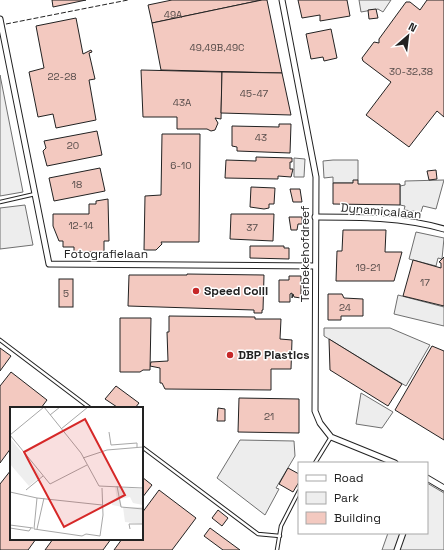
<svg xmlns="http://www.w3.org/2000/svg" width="444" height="550" font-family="'Space Grotesk',sans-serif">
  <rect width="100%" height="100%" fill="#fff"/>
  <!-- green -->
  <g fill="#eee" stroke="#6f6f6f">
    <polygon points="0,75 23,192 0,196"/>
    <polygon points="427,483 444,493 444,550 382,550 388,533 427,533"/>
  </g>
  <!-- parking -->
  <g fill="#ededed" stroke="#6f6f6f">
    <polygon points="359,0 391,0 383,12 378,9 361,12"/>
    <polygon points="294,158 305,159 304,177 294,177"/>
    <polygon points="333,160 358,160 358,180 353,183 333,183 333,177 324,178 323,161"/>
    <polygon points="444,180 436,209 423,206 421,212 404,210 405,206 400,205 400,186 405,185 405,181"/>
    <polygon points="25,205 33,245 0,249 0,208"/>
    <polygon points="416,232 444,238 442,259 438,258 436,266 409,259"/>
    <polygon points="398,295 444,307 444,326 394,314"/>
    <polygon points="324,328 390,328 430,345 406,386 324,336"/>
    <polygon points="361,393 393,412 382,428 356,424"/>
    <polygon points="240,440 294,441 295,456 276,488 279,489 265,515 217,478"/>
  </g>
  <!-- building -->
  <g fill="#f3c9c0" stroke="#222">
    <polygon points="52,0 86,0 53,7"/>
    <polygon points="172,0 262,0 152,23 148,5"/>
    <polygon points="262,0 267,0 282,73 161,70 152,23"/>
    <polygon points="298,0 347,0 350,16 320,21 320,15 302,18"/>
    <polygon points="427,0 444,0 444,117 437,111 409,147 366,115 391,82 363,61 362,58 374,42 379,43 379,39 406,2 410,2 420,10"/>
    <polygon points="376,9 378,18 369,19 368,10"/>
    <polygon points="76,18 83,54 91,50 92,52 89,53 95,79 89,80 96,120 56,128 53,114 38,117 29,72 44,68 36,26"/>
    <polygon points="331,29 337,58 324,61 323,57 311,59 306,34"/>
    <polygon points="141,70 222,72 221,119 215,118 218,123 215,130 211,131 207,129 177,129 177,117 143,117"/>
    <polygon points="222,72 282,73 291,115 221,113"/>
    <polygon points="279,124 291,124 290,153 237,151 237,147 232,146 232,126 279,127"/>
    <polygon points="97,131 102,155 47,166 43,151 46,148 44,141"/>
    <polygon points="162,134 200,134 199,242 161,242 162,244 156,250 144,250 145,196 161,195"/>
    <polygon points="256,157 292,158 292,162 290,162 290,169 293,169 291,177 278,176 278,179 225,178 226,160 256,161"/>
    <polygon points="100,168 105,191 54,201 49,178"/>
    <polygon points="436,170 437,179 429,180 427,171"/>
    <polygon points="353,180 358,180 358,184 400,184 400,205 333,204 333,183 353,183"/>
    <polygon points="251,187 275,188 274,204 269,204 269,208 264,209 250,207"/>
    <polygon points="290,189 300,189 302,202 293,202"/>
    <polygon points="108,199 109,241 104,241 104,252 74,252 74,247 63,247 63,241 59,241 53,226 53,214 89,214 89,204 96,204 96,201"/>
    <polygon points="231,214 274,214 273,241 230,239"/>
    <polygon points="289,217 302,217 302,224 298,224 297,230 291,230"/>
    <polygon points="343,230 386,230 385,252 402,252 394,281 336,281 337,251 342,251"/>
    <polygon points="250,246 284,246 284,248 289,248 289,259 250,258"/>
    <polygon points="444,257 444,306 403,296 413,260 441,268 441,263 439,262"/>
    <polygon points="187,274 264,275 263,310 262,310 262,313 254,313 254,310 128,306 129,275 187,275"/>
    <polygon points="289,276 301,276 301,298 294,297 293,294 292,298 292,293 290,294 290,302 279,302 279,280 289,280"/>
    <rect x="59" y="279" width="14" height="28"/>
    <polygon points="328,294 342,294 344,298 363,299 363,316 341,316 341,320 328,320"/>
    <polygon points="169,316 255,317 255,319 281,319 280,339 292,340 291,369 271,369 271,390 165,389 162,383 160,383 160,368 150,366 151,362 168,361 167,332 169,332"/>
    <polygon points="120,318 151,318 150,370 143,370 140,372 120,372"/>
    <polygon points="329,339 402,384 388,406 330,370"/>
    <polygon points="432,346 444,351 444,440 395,410"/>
    <polygon points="0,348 11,356 0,371"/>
    <polygon points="11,372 47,400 41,408 11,408 11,448 0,463 0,386"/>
    <polygon points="116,386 139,403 135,408 116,408 117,407 105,399"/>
    <polygon points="239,398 299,399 299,433 238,432"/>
    <polygon points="218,408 225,409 225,421 217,421"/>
    <polygon points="288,468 299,474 299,482 293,492 279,484"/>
    <polygon points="11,470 11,539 36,539 28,550 0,550 0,484"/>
    <polygon points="142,477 152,485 142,498"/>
    <polygon points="159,490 196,518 172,550 114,550 122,539 142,539 142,513"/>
    <polygon points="218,510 228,518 222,526 212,518"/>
    <polygon points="210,528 240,550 223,550 204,536"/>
    <polygon points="53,539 111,539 103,550 45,550"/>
  </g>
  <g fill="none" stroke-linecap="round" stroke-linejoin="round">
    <defs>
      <g id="service">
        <polyline points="0,202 35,194"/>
        <polyline points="0,340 90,408"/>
        <polyline points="142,447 258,534 280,536"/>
        <polyline points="315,463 331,437"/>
        <polyline points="277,550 281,526 299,491"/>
      </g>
      <g id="minor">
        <polyline points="282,0 316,177 315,411 320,423 331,437 395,463"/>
        <polyline points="0,19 49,264 315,266"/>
        <path d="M315,217C358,217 403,217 444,229"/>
        <polyline points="427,478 444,488"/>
        <polyline points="397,550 403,533"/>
      </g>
    </defs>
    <!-- service casing -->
    <use href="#service" stroke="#222" stroke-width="4.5"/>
    <!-- minor casing -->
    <use href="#minor" stroke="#222" stroke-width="7"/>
    <!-- service -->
    <use href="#service" stroke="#fff" stroke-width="2.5"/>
    <!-- minor -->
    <use href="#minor" stroke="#fff" stroke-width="5"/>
    <!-- fence -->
    <polyline stroke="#222" stroke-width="1" stroke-dasharray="5 2" stroke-linecap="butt" points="6,24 128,0"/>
  </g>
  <!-- markers -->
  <g fill="#c62828" stroke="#fff" stroke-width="1.5">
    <circle cx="196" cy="291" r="4"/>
    <circle cx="230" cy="355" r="4"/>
  </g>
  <g text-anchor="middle" stroke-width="3" stroke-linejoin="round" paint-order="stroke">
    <!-- number labels -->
    <g font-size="10" fill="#564c4a">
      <text x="173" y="18">49A</text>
      <text x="217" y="51">49,49B,49C</text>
      <text x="411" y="75">30-32,38</text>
      <text x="62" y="80">22-28</text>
      <text x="254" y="97">45-47</text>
      <text x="182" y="106">43A</text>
      <text x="261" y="141">43</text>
      <text x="73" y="149">20</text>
      <text x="181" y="169">6-10</text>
      <text x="77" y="188">18</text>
      <text x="81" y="229">12-14</text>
      <text x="252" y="231">37</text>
      <text x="368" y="271">19-21</text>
      <text x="425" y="286">17</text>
      <text x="66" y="297">5</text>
      <text x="345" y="311">24</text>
      <text x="269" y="420">21</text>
    </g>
    <!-- street labels -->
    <g font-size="12" fill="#222" stroke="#fff">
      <text transform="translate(381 211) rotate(5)" y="4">Dynamicalaan</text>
      <text x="106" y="258">Fotografielaan</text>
      <text transform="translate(305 254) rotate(-90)" y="4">Terbekehofdreef</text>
    </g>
    <!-- poi labels -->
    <g font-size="12" font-weight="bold" fill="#222" stroke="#fff" text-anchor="start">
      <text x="204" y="295">Speed Colli</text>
      <text x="238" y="359">DBP Plastics</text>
    </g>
  </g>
  <!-- overview -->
  <g transform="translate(10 407)">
    <rect width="133" height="133" fill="#fff"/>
    <path d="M0,31L31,69L19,79L0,57ZM105,80L133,82V98L123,96L120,90L110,92L112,100H133V117L115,115L113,100L102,98V94L107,93Z" fill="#eee"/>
    <path fill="none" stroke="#a7a7a7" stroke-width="1" d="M34,0L71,46L89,79L133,81M40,8L50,0M51,22L78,0M99,25L101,38M0,28L40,77L77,58M0,28L34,0M101,38L127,36V40M73,51L97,43L133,40M107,79L111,100L133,102M16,83L33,69M0,85L27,91L24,122L72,129L76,127L90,129L93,108L92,81M27,91L92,98M0,118L23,121M0,121L19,124L21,121M27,122L34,91M120,122L119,117H133"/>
    <path fill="#d62828" fill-opacity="0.15" stroke="#d62828" stroke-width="2" d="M75,12L115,88L54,120L14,45Z"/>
    <rect width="133" height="133" fill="none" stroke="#222" stroke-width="2"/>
  </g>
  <!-- legend -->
  <rect x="298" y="462" width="130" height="72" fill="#ffffff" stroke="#a7a7a7"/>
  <rect x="306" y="475" width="20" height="6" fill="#ffffff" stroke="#a7a7a7"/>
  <text x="334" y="482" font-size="12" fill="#222222">Road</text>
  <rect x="306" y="492" width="20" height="12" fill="#eeeeee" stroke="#a7a7a7"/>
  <text x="334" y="502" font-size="12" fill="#222222">Park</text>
  <rect x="306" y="512" width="20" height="12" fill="#f3c9c0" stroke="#a7a7a7"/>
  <text x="334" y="522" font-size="12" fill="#222222">Building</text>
  <!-- north arrow -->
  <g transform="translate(408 36) rotate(28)" stroke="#ffffff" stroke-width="3" paint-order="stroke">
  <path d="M0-3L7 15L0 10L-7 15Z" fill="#222222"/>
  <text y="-6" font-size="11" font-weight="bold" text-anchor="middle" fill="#222222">N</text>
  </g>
</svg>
